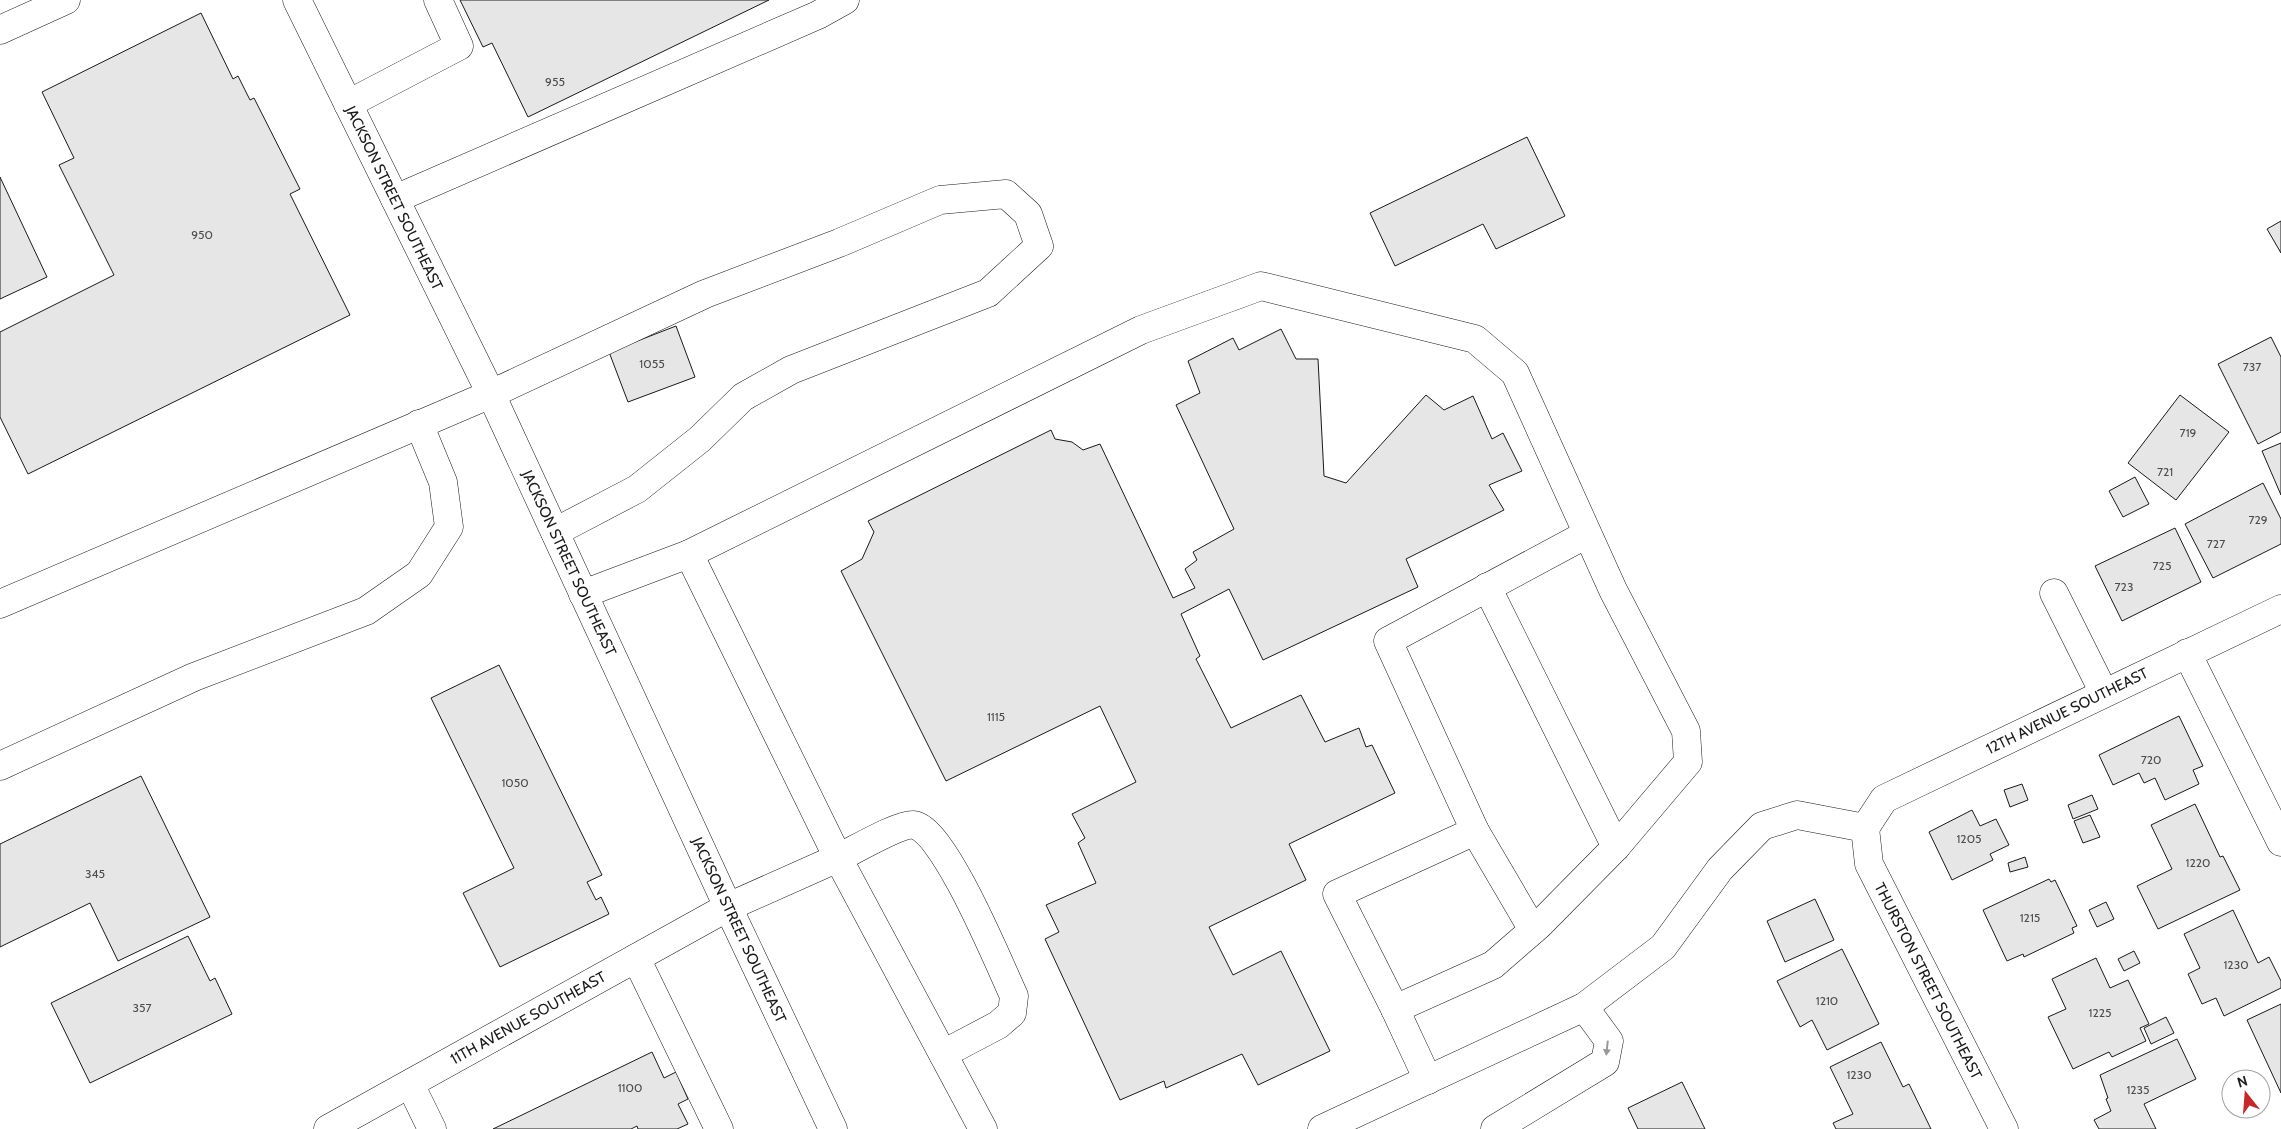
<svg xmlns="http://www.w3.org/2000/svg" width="2281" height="1129" font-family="Cabin,sans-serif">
  <rect width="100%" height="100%" fill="#fff"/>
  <!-- building -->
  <g fill="#e6e6e6" stroke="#1a1a1a">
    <polygon points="460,0 769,0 528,117 492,43 483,47"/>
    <polygon points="201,13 233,79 238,76 250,100 254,98 300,189 290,194 350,315 28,474 0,417 0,332 114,275 59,165 74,158 42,92"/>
    <polygon points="1527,137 1565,216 1496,249 1483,224 1395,266 1370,213"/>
    <polygon points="0,177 47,277 0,299"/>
    <polygon points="2281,221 2281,253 2267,229"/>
    <polygon points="676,326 695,377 628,402 609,352"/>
    <polygon points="1281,329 1296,359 1318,359 1324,476 1346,483 1426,395 1444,410 1473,396 1492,439 1503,433 1522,471 1489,485 1504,510 1406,559 1418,587 1263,660 1229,589 1181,614 1200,656 1196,659 1231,728 1301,695 1325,742 1359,728 1366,747 1372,745 1395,793 1289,844 1306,880 1209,927 1233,975 1281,951 1330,1051 1258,1085 1242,1054 1166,1088 1164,1081 1120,1100 1045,939 1059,932 1046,905 1096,883 1078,843 1085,838 1072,814 1136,782 1100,706 946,781 841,571 862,559 874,532 868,521 1051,430 1055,439 1072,442 1083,450 1100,444 1173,598 1195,588 1185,569 1197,560 1193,552 1234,529 1176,405 1200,393 1188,361 1233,338 1239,350"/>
    <polygon points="2271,337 2281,357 2281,432 2258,444 2218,364"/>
    <polygon points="2180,395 2229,432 2176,500 2128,463"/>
    <polygon points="2281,443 2281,495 2262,451"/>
    <polygon points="2135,477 2149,504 2123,517 2109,491"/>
    <polygon points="2263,483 2281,519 2281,544 2213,578 2185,524"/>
    <polygon points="2175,528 2201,582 2122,621 2095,566"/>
    <polygon points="499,665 602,875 587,882 596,900 601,897 609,914 500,967 463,893 514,868 431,698"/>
    <polygon points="2179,716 2203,766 2193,770 2199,784 2165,800 2155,778 2144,783 2139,773 2113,785 2099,755"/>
    <polygon points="141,776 210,917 118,961 90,903 0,947 0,844"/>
    <polygon points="2022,784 2028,800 2010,807 2004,790"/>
    <polygon points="2092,795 2098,809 2073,819 2068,805"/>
    <polygon points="2195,804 2220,857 2223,856 2240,890 2158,929 2137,886 2172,869 2151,825"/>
    <polygon points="1972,810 1980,826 1996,819 2009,845 1990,854 1993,860 1952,880 1929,832"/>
    <polygon points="2090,815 2100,837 2083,843 2074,821"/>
    <polygon points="2025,857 2028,867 2010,872 2008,863"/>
    <polygon points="2049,879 2051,882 2055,880 2077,926 2072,928 2074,933 2024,957 2023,954 2007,961 1983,910"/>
    <polygon points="1815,899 1834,940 1785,962 1767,921"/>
    <polygon points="2106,902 2114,919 2097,927 2089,910"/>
    <polygon points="2233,910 2258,963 2269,957 2281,981 2281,988 2224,1016 2216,998 2202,1004 2188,974 2200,968 2184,934"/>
    <polygon points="188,936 210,981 215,978 232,1014 90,1083 51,1003"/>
    <polygon points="1842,949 1879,1024 1827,1050 1812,1020 1800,1027 1777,981"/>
    <polygon points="2134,951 2140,963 2124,971 2118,959"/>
    <polygon points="2096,958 2110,988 2128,980 2149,1024 2140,1028 2146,1041 2112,1057 2109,1052 2073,1069 2048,1017 2066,1009 2052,979"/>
    <polygon points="2281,1004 2281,1093 2247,1020"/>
    <polygon points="2166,1017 2174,1033 2151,1044 2144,1028"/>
    <polygon points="2177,1039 2196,1079 2144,1104 2156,1129 2099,1129 2094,1120 2111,1111 2106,1099 2108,1098 2100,1075"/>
    <polygon points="1881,1042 1903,1087 1909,1084 1931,1129 1836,1129 1833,1123 1853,1114 1830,1067"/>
    <polygon points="652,1052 664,1078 676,1072 688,1099 678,1104 688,1124 677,1129 638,1129 637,1126 631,1129 493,1129"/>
    <polygon points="1682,1082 1705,1129 1638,1129 1628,1108"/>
  </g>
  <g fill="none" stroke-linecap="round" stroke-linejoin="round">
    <defs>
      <g id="minor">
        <polyline points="297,0 491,394 728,907 833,1129"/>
        <polyline points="0,30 66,0"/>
        <polyline points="348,104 459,46 438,0"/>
        <polyline points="395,199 818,15 845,0"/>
        <polyline points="689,554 1141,330 1261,286 1475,339 1515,373 1613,590 1686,731 1688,762 1616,847 1539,925 1493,965 1395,1009 1428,1080"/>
        <polyline points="1487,587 1616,847"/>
        <polyline points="2054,593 2104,693"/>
        <path d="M583,594L689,554L838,858C853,851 900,823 914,825C944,829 1000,966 1014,996L1012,1013L998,1025L943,1054"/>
        <polyline points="0,604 491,394 705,294 839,243 940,200 1006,194 1028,214 1039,246 988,293 791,370 743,397 700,439 637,489 555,532"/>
        <polyline points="2187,653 2281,842"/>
        <polyline points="0,766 194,677 366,611 419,574 449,527 443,482 419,424"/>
        <polyline points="1865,828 1884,799 2281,609"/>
        <polyline points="1865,828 1869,864 2004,1129"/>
        <polyline points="1475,831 1533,930"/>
        <polyline points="636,958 719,1129"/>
        <polyline points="1395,1009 1337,894 1475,831 1388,641 1587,534"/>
        <polyline points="410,1084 432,1129"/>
        <polyline points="328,1129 728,907 838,858 983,1129"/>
        <polyline points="1322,1129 1584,1007 1663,947 1720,869 1762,826 1797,815 1865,828"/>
        <polyline points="1495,1129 1605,1062 1609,1041 1584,1007"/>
      </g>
    </defs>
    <!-- minor casing -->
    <use href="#minor" stroke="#1a1a1a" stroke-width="29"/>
    <!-- minor -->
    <use href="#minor" stroke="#fff" stroke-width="28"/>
  </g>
  <!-- one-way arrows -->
  <defs><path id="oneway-solid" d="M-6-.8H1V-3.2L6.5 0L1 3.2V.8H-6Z" transform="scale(1.25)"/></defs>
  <use fill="#989898" href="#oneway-solid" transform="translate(1607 1048) rotate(96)"/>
  <g text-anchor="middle" stroke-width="4" stroke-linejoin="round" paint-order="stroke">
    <!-- number labels -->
    <g font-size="12" fill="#4d4d4d">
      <text x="555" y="86">955</text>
      <text x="202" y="239">950</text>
      <text x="652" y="368">1055</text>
      <text x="2252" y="371">737</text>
      <text x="2188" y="437">719</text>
      <text x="2165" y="476">721</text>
      <text x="2258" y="524">729</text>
      <text x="2216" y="548">727</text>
      <text x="2162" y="570">725</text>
      <text x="2124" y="591">723</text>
      <text x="996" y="721">1115</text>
      <text x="2151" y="764">720</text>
      <text x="515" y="787">1050</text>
      <text x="1969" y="843">1205</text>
      <text x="2198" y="867">1220</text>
      <text x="95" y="878">345</text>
      <text x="2030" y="922">1215</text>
      <text x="2236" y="969">1230</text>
      <text x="1827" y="1005">1210</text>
      <text x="142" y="1012">357</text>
      <text x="2100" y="1017">1225</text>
      <text x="1859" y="1079">1230</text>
      <text x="630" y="1092">1100</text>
      <text x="2138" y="1094">1235</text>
    </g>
    <!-- street labels -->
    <g font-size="15" fill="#1a1a1a" stroke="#fff">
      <text transform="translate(394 198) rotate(64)" y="5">JACKSON STREET SOUTHEAST</text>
      <text transform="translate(569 563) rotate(65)" y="5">JACKSON STREET SOUTHEAST</text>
      <text transform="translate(2067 711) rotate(-26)" y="5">12TH AVENUE SOUTHEAST</text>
      <text transform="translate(739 930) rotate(65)" y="5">JACKSON STREET SOUTHEAST</text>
      <text transform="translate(1928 981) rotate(63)" y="5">THURSTON STREET SOUTHEAST</text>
      <text transform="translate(528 1018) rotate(-29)" y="5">11TH AVENUE SOUTHEAST</text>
    </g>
  </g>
  <!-- north arrow -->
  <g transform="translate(2246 1094) rotate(343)"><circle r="24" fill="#ffffff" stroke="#a3a3a3"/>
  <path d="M0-4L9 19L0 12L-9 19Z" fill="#c62828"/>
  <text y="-8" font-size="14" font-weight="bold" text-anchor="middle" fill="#1a1a1a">N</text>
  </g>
</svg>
